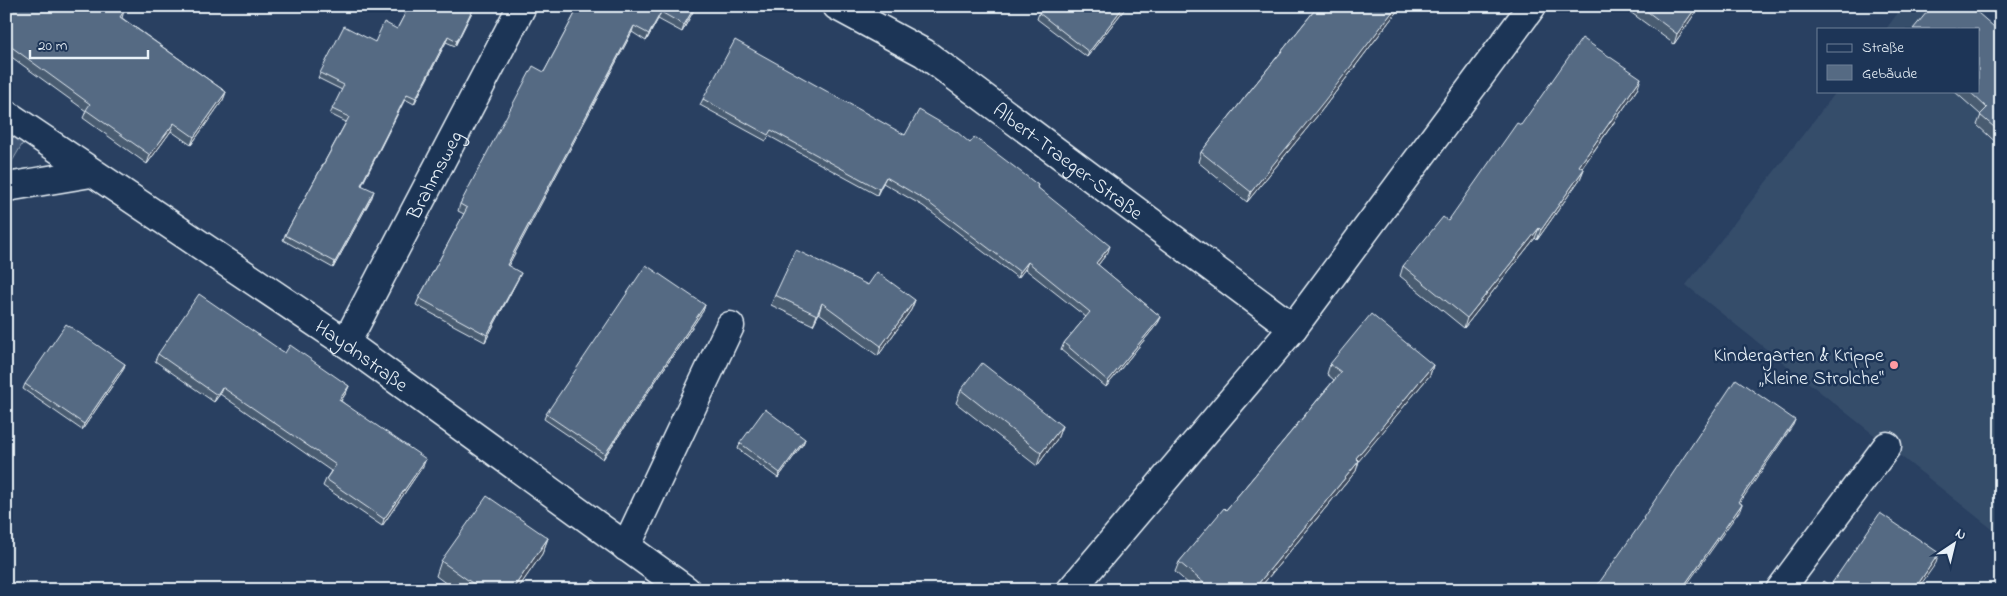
<svg xmlns="http://www.w3.org/2000/svg" width="2007" height="596" font-family="'Indie Flower',sans-serif">
  <rect width="100%" height="100%" fill="#294061"/>
  <filter id="ink" filterUnits="userSpaceOnUse"><feTurbulence type="fractalNoise" baseFrequency=".02" numOctaves="2"/><feDisplacementMap in="SourceGraphic" scale="10" xChannelSelector="R" yChannelSelector="G"/><feConvolveMatrix kernelMatrix="1 2 1 2 8 2 1 2 1" color-interpolation-filters="sRGB"/></filter>
  <g filter="url(#ink)">
    <!-- built -->
    <g fill="#364d6b">
      <polygon points="1903,6 1938,6 1918,29 1886,29"/>
      <polygon points="1837,91 1954,91 1984,118 1977,126 2001,147 2001,536 1686,285"/>
    </g>
    <!-- garden -->
    <polygon fill="#415774" stroke="#94a4b6" points="6,129 24,141 6,172"/>
    <g fill="none" stroke-linecap="round" stroke-linejoin="round">
      <defs>
        <g id="street">
          <path id="s1" d="M837,6L924,53L1293,328"/>
          <path id="s2" d="M6,114L346,343L686,590"/>
          <polyline points="6,186 13,186 91,173"/>
          <path id="s3" d="M346,343L522,6"/>
          <polyline points="626,547 730,326"/>
          <polyline points="1071,590 1293,328 1532,6"/>
          <polyline points="1780,590 1887,446"/>
        </g>
      </defs>
      <!-- street casing -->
      <use href="#street" stroke="#e8f1f8" stroke-width="31"/>
      <!-- street -->
      <use href="#street" stroke="#1d3557" stroke-width="28"/>
    </g>
    <!-- wall -->
    <g fill="#495b71" stroke="#e8f1f8">
      <polygon points="6,6 124,11 122,18 226,92 223,100 191,145 171,131 147,164 83,118 86,111 6,53"/>
      <polygon points="409,6 475,6 455,46 446,42 414,104 405,99 362,185 372,197 333,268 283,240 285,235 346,122 330,114 342,90 318,78 320,73 397,29"/>
      <polygon points="570,6 696,6 682,32 658,19 646,41 632,32 508,266 518,279 485,342 416,305 419,298 464,214 458,211 460,204 544,72 577,10"/>
      <polygon points="1045,6 1127,6 1087,57 1037,19 1039,13"/>
      <polygon points="1318,6 1401,6 1322,110 1247,202 1198,162 1201,152"/>
      <polygon points="1622,6 1700,6 1674,44"/>
      <polygon points="2001,33 2001,147 1977,125 1981,115 1954,91 1978,91"/>
      <polygon points="1638,88 1582,168 1584,169 1580,179 1537,240 1535,238 1464,328 1400,276 1403,266 1448,221"/>
      <polygon points="703,99 905,135 970,143 1038,185 1037,187 1108,252 1098,265 1161,317 1158,323 1106,387 1061,350 1064,343 1086,317 1025,269 1018,278 923,206 883,183 877,195 769,136 766,141 700,105"/>
      <polygon points="868,285 915,300 911,310 878,356 819,313 813,325 771,305 775,295"/>
      <polygon points="705,305 703,311 603,459 544,419 546,414"/>
      <polygon points="285,353 349,386 346,393 341,401 423,466 382,526 323,486 326,479 331,471 220,394 214,402 155,361 158,354"/>
      <polygon points="125,364 123,370 82,430 23,389 25,384"/>
      <polygon points="1330,364 1433,365 1430,375 1359,460 1356,471 1258,590 1196,590 1175,572 1179,562 1226,510 1334,380 1327,374"/>
      <polygon points="961,390 1062,426 1057,439 1037,466 956,403"/>
      <polygon points="805,439 803,444 778,478 738,449 740,443"/>
      <polygon points="548,538 542,554 517,590 455,590 436,576 441,561"/>
    </g>
    <!-- shaded-wall -->
    <g fill="#3c4a5c" stroke="#e8f1f8">
      <polygon points="474,6 475,6 455,46 457,41"/>
      <polygon points="695,6 696,6 682,32 684,25"/>
      <polygon points="1124,6 1127,6 1087,57 1089,52"/>
      <polygon points="1397,6 1401,6 1322,110 1247,202 1251,192"/>
      <polygon points="1697,6 1700,6 1674,44 1677,34"/>
      <polygon points="661,12 658,19 646,41 649,34"/>
      <polygon points="634,26 632,32 505,272 507,265"/>
      <polygon points="448,36 446,42 414,104 416,98"/>
      <polygon points="1641,78 1638,88 1576,176 1579,166"/>
      <polygon points="226,92 223,100 191,145 194,137"/>
      <polygon points="407,94 405,99 359,190 361,185"/>
      <polygon points="174,123 171,131 147,164 150,155"/>
      <polygon points="1584,169 1580,179 1537,240 1541,230"/>
      <polygon points="886,177 877,195 879,189"/>
      <polygon points="374,191 372,197 333,268 335,262"/>
      <polygon points="1539,228 1535,238 1464,328 1467,318"/>
      <polygon points="1110,246 1108,252 1094,270 1096,263"/>
      <polygon points="1028,262 1025,269 1018,278 1020,272"/>
      <polygon points="521,273 518,279 485,342 487,335"/>
      <polygon points="915,300 911,310 878,356 881,346"/>
      <polygon points="822,303 819,313 813,325 817,315"/>
      <polygon points="705,305 703,311 603,459 605,454"/>
      <polygon points="1161,317 1158,323 1106,387 1108,381"/>
      <polygon points="125,364 123,370 82,430 84,424"/>
      <polygon points="1433,365 1430,375 1353,468 1356,458"/>
      <polygon points="349,386 346,393 336,407 339,400"/>
      <polygon points="222,387 220,394 214,402 217,395"/>
      <polygon points="1795,420 1793,425 1737,507 1738,502"/>
      <polygon points="1062,426 1057,439 1037,466 1041,453"/>
      <polygon points="805,439 803,444 778,478 780,473"/>
      <polygon points="426,459 423,466 382,526 384,519"/>
      <polygon points="1359,461 1356,471 1258,590 1253,590"/>
      <polygon points="1742,504 1740,510 1683,590 1681,590"/>
      <polygon points="548,538 542,554 517,590 512,590"/>
      <polygon points="1939,553 1936,563 1917,590 1914,590"/>
    </g>
    <!-- building -->
    <g fill="#556a83" stroke="#e8f1f8">
      <polygon points="6,6 117,6 124,11 120,17 226,92 194,137 174,123 150,155 86,110 90,104 6,43"/>
      <polygon points="409,6 474,6 457,41 448,36 416,98 407,94 361,185 374,191 335,262 285,235 349,117 332,109 344,85 320,73 344,26 375,42 384,22 397,29"/>
      <polygon points="579,6 695,6 684,25 661,12 649,34 634,26 507,265 521,273 487,335 419,298 467,208 460,204 533,66 544,72"/>
      <polygon points="1045,6 1124,6 1089,52 1039,13"/>
      <polygon points="1318,6 1397,6 1325,100 1251,192 1201,152"/>
      <polygon points="1640,6 1697,6 1677,34"/>
      <polygon points="1932,6 1970,6 2001,33 2001,133 1980,115 1987,108 1969,91 1978,91 1978,29 1913,29"/>
      <polygon points="1582,38 1641,78 1579,166 1584,169 1541,230 1539,228 1467,318 1403,266 1443,217 1448,221 1517,123 1521,125"/>
      <polygon points="735,40 905,135 919,110 957,132 970,143 975,137 1038,185 1037,187 1110,246 1096,263 1161,317 1108,381 1064,343 1090,312 1028,262 1020,272 925,200 886,177 879,189 771,130 768,135 703,99"/>
      <polygon points="796,250 868,285 877,272 915,300 881,346 822,303 817,315 775,295"/>
      <polygon points="646,265 705,305 605,454 546,414"/>
      <polygon points="199,294 285,353 290,345 349,386 339,400 426,459 384,519 326,479 336,465 222,387 217,395 158,354"/>
      <polygon points="1371,314 1433,365 1356,458 1359,461 1253,590 1212,590 1179,562 1224,508 1226,510 1341,372 1330,364"/>
      <polygon points="66,324 125,364 84,424 25,384"/>
      <polygon points="982,363 1062,426 1041,453 961,390"/>
      <polygon points="1736,379 1795,420 1738,502 1742,504 1681,590 1594,590 1644,519 1643,518"/>
      <polygon points="765,409 805,439 780,473 740,443"/>
      <polygon points="487,496 548,538 512,590 482,590 441,561"/>
      <polygon points="1880,513 1939,553 1914,590 1817,590 1823,581 1830,586"/>
      <polygon points="593,580 607,590 587,590"/>
    </g>
  </g>
  <!-- markers -->
  <circle fill="#ff9aa2" stroke="#1d3557" stroke-width="2" cx="1894" cy="365" r="5"/>
  <g text-anchor="middle" stroke-width="5" stroke-linejoin="round" paint-order="stroke">
    <!-- street labels -->
    <g font-size="20" fill="#e8f1f8" stroke="#1d3557">
      <text dy="7" stroke="none"><textPath href="#s1" startOffset="279">Albert-Traeger-Straße</textPath></text>
      <text dy="7" stroke="none"><textPath href="#s3" startOffset="190">Brahmsweg</textPath></text>
      <text dy="7" stroke="none"><textPath href="#s2" startOffset="430">Haydnstraße</textPath></text>
    </g>
    <!-- poi labels -->
    <g font-size="20" fill="#e8f1f8" stroke="#1d3557" text-anchor="end">
      <text x="1884" y="361">Kindergarten &amp; Krippe<tspan x="1884" dy="23">„Kleine Strolche“</tspan></text>
    </g>
  </g>
  <!-- margin -->
  <rect width="2007" height="596" fill="none" stroke="#1d3557" stroke-width="25"/>
  <rect x="12" y="12" width="1982" height="571" fill="none" stroke="#e8f1f8" stroke-width="2" filter="url(#ink)"/>
  <!-- legend -->
  <rect x="1817" y="28" width="162" height="65" fill="#1d3557" stroke="#6e8097"/>
  <rect x="1827" y="44" width="25" height="8" fill="#1d3557" stroke="#6e8097"/>
  <text x="1862" y="52" font-size="15" fill="#e8f1f8">Straße</text>
  <rect x="1827" y="65" width="25" height="15" fill="#556a83" stroke="#6e8097"/>
  <text x="1862" y="78" font-size="15" fill="#e8f1f8">Gebäude</text>
  <!-- north arrow -->
  <g transform="translate(1954 544) rotate(35)" stroke="#1d3557" stroke-width="4" paint-order="stroke">
  <path d="M0-4L9 19L0 12L-9 19Z" fill="#e8f1f8"/>
  <text y="-8" font-size="14" font-weight="bold" text-anchor="middle" fill="#e8f1f8">N</text>
  </g>
  <!-- scale -->
  <path d="M30 50v8h118v-8" fill="none" stroke="#e8f1f8" stroke-width="2.5"/>
  <text x="38" y="50" font-size="15" fill="#e8f1f8" stroke="#1d3557" stroke-width="4" paint-order="stroke">20 m</text>
</svg>
